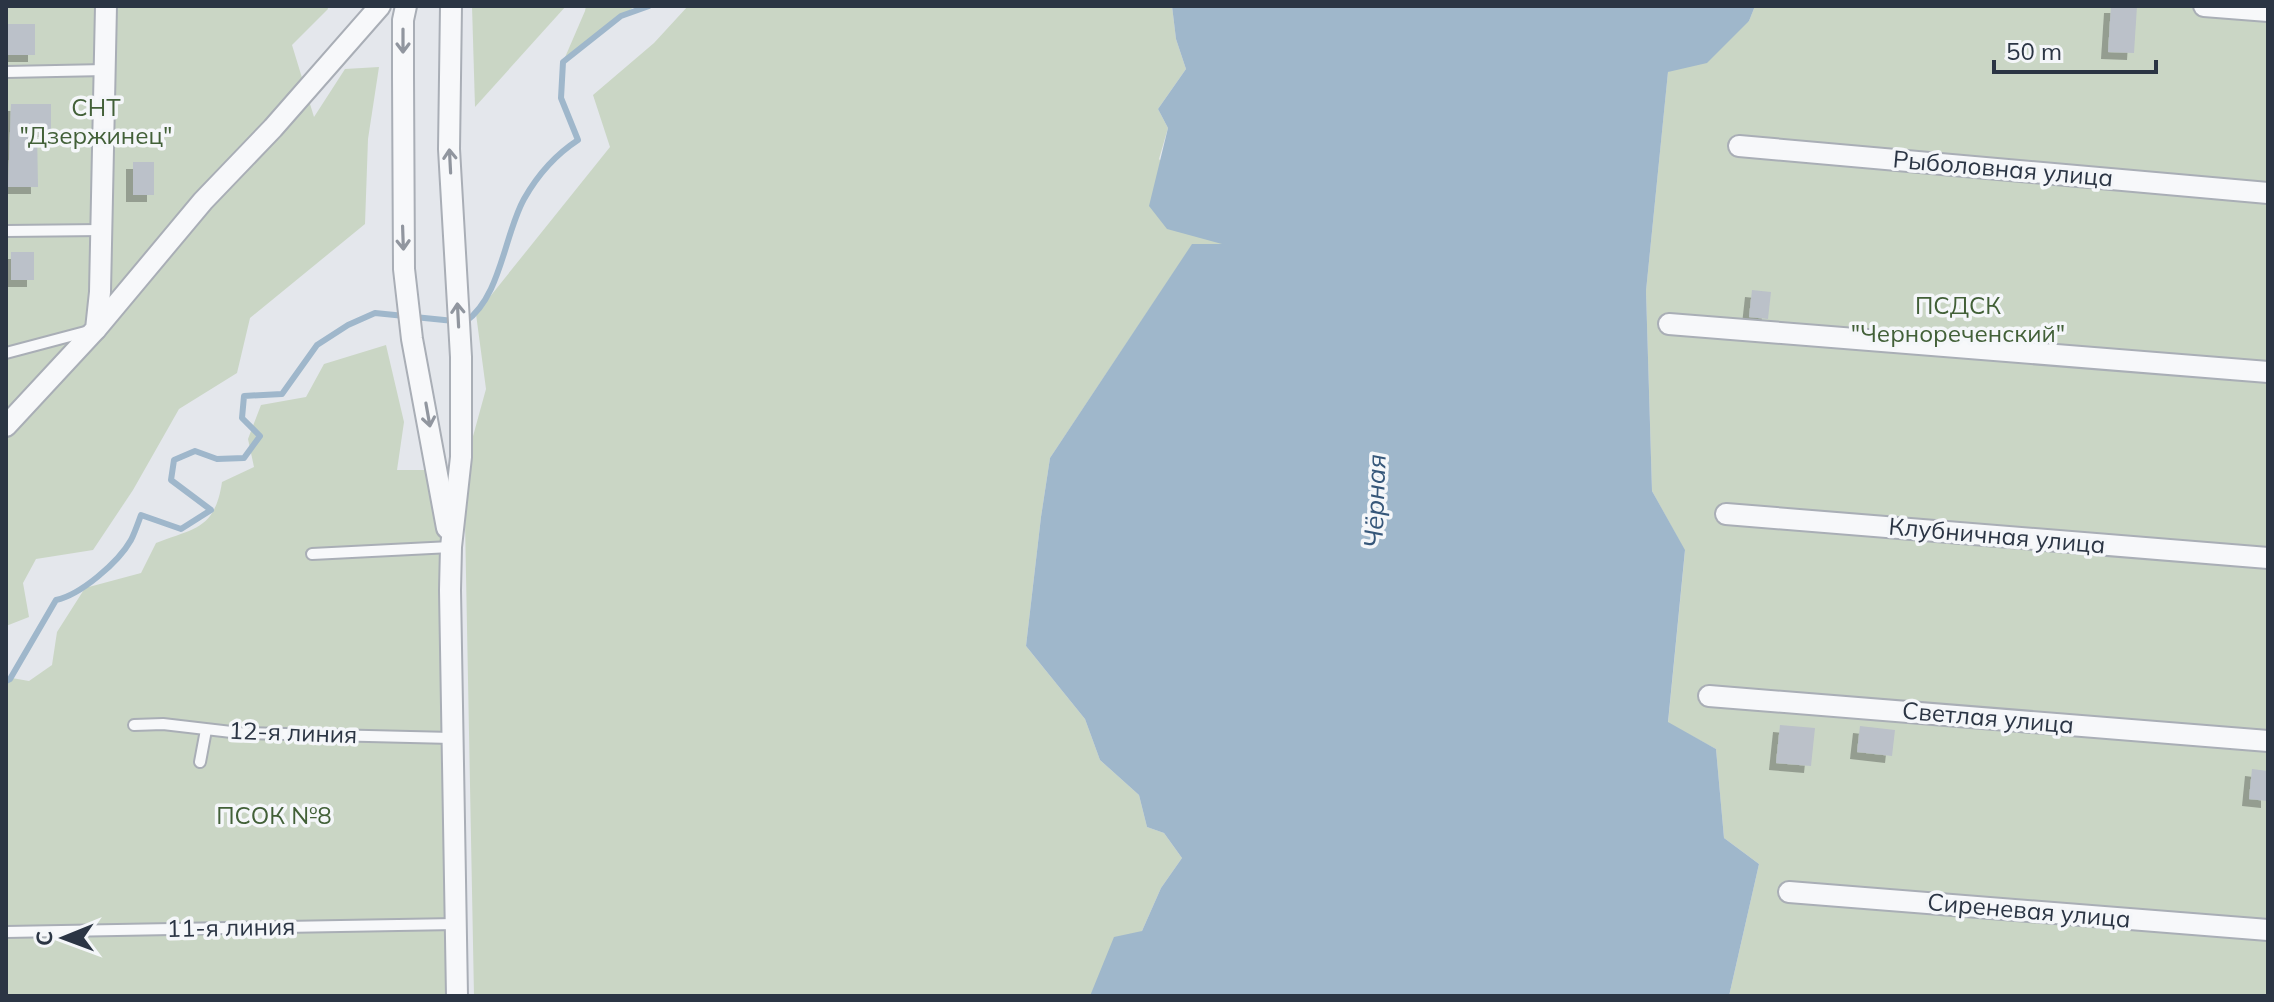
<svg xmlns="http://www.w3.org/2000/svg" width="2274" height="1002" font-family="Mulish,sans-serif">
  <defs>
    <filter id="shadow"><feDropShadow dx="-7" dy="7" stdDeviation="0" flood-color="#0004"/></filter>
  </defs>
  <rect width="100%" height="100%" fill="#e4e7ec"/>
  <!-- green -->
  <g fill="#cad6c5">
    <polygon points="6,6 327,6 328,9 292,45 314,117 345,69 379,67 368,139 365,224 250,318 237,373 179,409 133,490 93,550 36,559 23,583 29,617 6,626"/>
    <polygon points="472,6 566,6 475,107"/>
    <polygon points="586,6 635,6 563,62 585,11"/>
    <polygon points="688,6 1172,6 1176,39 1186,69 1158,109 1168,128 1159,159 1226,244 1192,245 1050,458 1041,517 1026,646 1085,719 1100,760 1139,795 1147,827 1164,833 1182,858 1161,888 1142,931 1090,996 474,996 464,469 486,389 476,314 610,147 593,95 654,43"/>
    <polygon points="1755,6 2268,6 2268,996 1729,996 1759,864 1724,838 1716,749 1668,723 1685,551 1652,491 1646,291 1668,72 1749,21"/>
    <path d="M386,345L404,422L397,470H444L462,996H6V677L29,681L52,665L57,632L85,588L141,573L156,543C195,528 215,529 222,482L254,467L248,439L261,405L306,397L324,364Z"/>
  </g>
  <!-- water -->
  <polygon fill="#9fb7cb" points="1172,6 1755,6 1749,21 1707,63 1668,72 1646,291 1652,491 1685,550 1668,722 1716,749 1724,838 1759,864 1729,996 1090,996 1114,937 1142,931 1161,888 1182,858 1164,833 1147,827 1139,795 1100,760 1085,719 1026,646 1041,517 1050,458 1192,244 1222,244 1167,229 1149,206 1168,128 1158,109 1186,69 1176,39"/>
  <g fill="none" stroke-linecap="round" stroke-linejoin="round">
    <!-- stream -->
    <g stroke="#9fb7cb" stroke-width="6">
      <path d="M465,322C501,297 504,235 524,199C537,176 555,155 578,140L561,98L563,62L621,16L649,6"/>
      <path d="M6,681L10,679L56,600C80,595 118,563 131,540C135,532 138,523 141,515L181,529L211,510L171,480L174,460L195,451L217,459L244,458L260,436L242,418L244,396L282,394L317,345L348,325L375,313L454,321"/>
    </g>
  </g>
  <!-- building -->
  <g fill="#bbc1c9" filter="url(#shadow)">
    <polygon points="2111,6 2137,6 2134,53 2108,52"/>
    <rect x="6" y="24" width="29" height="31"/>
    <polygon points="11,104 51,104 51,130 37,130 38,187 8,187"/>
    <rect x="133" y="162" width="21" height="33"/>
    <rect x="11" y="252" width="23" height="28"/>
    <polygon points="1752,290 1771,292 1768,319 1749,317"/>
    <polygon points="1780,725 1815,728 1811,766 1776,763"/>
    <polygon points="1860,726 1895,730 1892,756 1857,752"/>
    <polygon points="2252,769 2268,771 2268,801 2249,799"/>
  </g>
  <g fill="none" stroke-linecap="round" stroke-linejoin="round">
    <defs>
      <g id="lane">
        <polyline points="6,72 106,70"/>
        <polyline points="6,231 102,230"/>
        <polyline points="6,353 89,331"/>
        <polyline points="312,554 451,547"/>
        <polyline points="134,725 163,724 240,733 452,738"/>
        <polyline points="200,762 206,730"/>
        <polyline points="6,932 456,924"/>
      </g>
      <g id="street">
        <polyline points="406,6 403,20 403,76 404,269 412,339 447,528"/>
        <polyline points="451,6 449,149 461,357 461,457 451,547 450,590 457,996"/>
        <polyline points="2204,6 2268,11"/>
        <polyline points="1739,146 2268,193"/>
        <polyline points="1669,324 2268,372"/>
        <polyline points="96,329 203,201 273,128 380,6"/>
        <polyline points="6,426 96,329 100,292 106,6"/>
        <polyline points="1726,514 2268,558"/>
        <polyline points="1709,696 2268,741"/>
        <polyline points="1789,892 2268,930"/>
      </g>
    </defs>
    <!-- lane casing -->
    <use href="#lane" stroke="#a9aeb6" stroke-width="14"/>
    <!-- street casing -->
    <use href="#street" stroke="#a9aeb6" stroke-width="24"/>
    <!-- lane -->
    <use href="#lane" stroke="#f7f8fa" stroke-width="10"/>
    <!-- street -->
    <use href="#street" stroke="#f7f8fa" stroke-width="20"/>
  </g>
  <!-- one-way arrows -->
  <defs><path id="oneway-shaft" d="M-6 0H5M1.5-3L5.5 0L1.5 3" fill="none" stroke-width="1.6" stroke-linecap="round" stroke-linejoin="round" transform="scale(2)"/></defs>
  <g stroke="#91969f">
    <use href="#oneway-shaft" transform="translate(403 41) rotate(90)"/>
    <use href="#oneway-shaft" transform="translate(450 161) rotate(-93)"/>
    <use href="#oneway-shaft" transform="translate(403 238) rotate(88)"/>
    <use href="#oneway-shaft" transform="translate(458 315) rotate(-93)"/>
    <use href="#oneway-shaft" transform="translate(428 415) rotate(80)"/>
  </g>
  <g text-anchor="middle" stroke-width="7" stroke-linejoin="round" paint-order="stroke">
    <!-- park labels -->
    <g font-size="24" fill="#426038" stroke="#f4f6f9">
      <text x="96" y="116">СНТ<tspan x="96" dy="28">"Дзержинец"</tspan></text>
      <text x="1958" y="314">ПСДСК<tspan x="1958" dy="28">"Чернореченский"</tspan></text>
      <text x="274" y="824">ПСОК №8</text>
    </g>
    <!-- street labels -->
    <g font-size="24" fill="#2b3544" stroke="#f4f6f9">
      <text transform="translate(2003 169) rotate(5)" y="8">Рыболовная улица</text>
      <text transform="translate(1997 536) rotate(5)" y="8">Клубничная улица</text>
      <text transform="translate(1988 718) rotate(5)" y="8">Светлая улица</text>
      <text transform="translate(293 733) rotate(2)" y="8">12-я линия</text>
      <text transform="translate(2029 911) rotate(5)" y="8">Сиреневая улица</text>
      <text transform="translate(231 928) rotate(-1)" y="8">11-я линия</text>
    </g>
    <!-- water labels -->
    <g font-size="26" font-style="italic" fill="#355679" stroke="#f4f6f9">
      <text transform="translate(1375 501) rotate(-88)" y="9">Чёрная</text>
    </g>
  </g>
  <!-- border -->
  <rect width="2274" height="1002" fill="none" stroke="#2b3544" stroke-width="16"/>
  <!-- north arrow -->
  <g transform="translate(64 938) rotate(269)" stroke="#f4f6f9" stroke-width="6" paint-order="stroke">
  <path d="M0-6L14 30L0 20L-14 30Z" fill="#2b3544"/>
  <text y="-12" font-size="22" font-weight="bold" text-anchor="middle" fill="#2b3544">С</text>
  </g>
  <!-- scale -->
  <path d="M1994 60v12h162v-12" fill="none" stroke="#2b3544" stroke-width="4"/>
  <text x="2006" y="60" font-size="24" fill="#2b3544" stroke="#f4f6f9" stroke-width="6" paint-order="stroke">50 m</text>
</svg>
